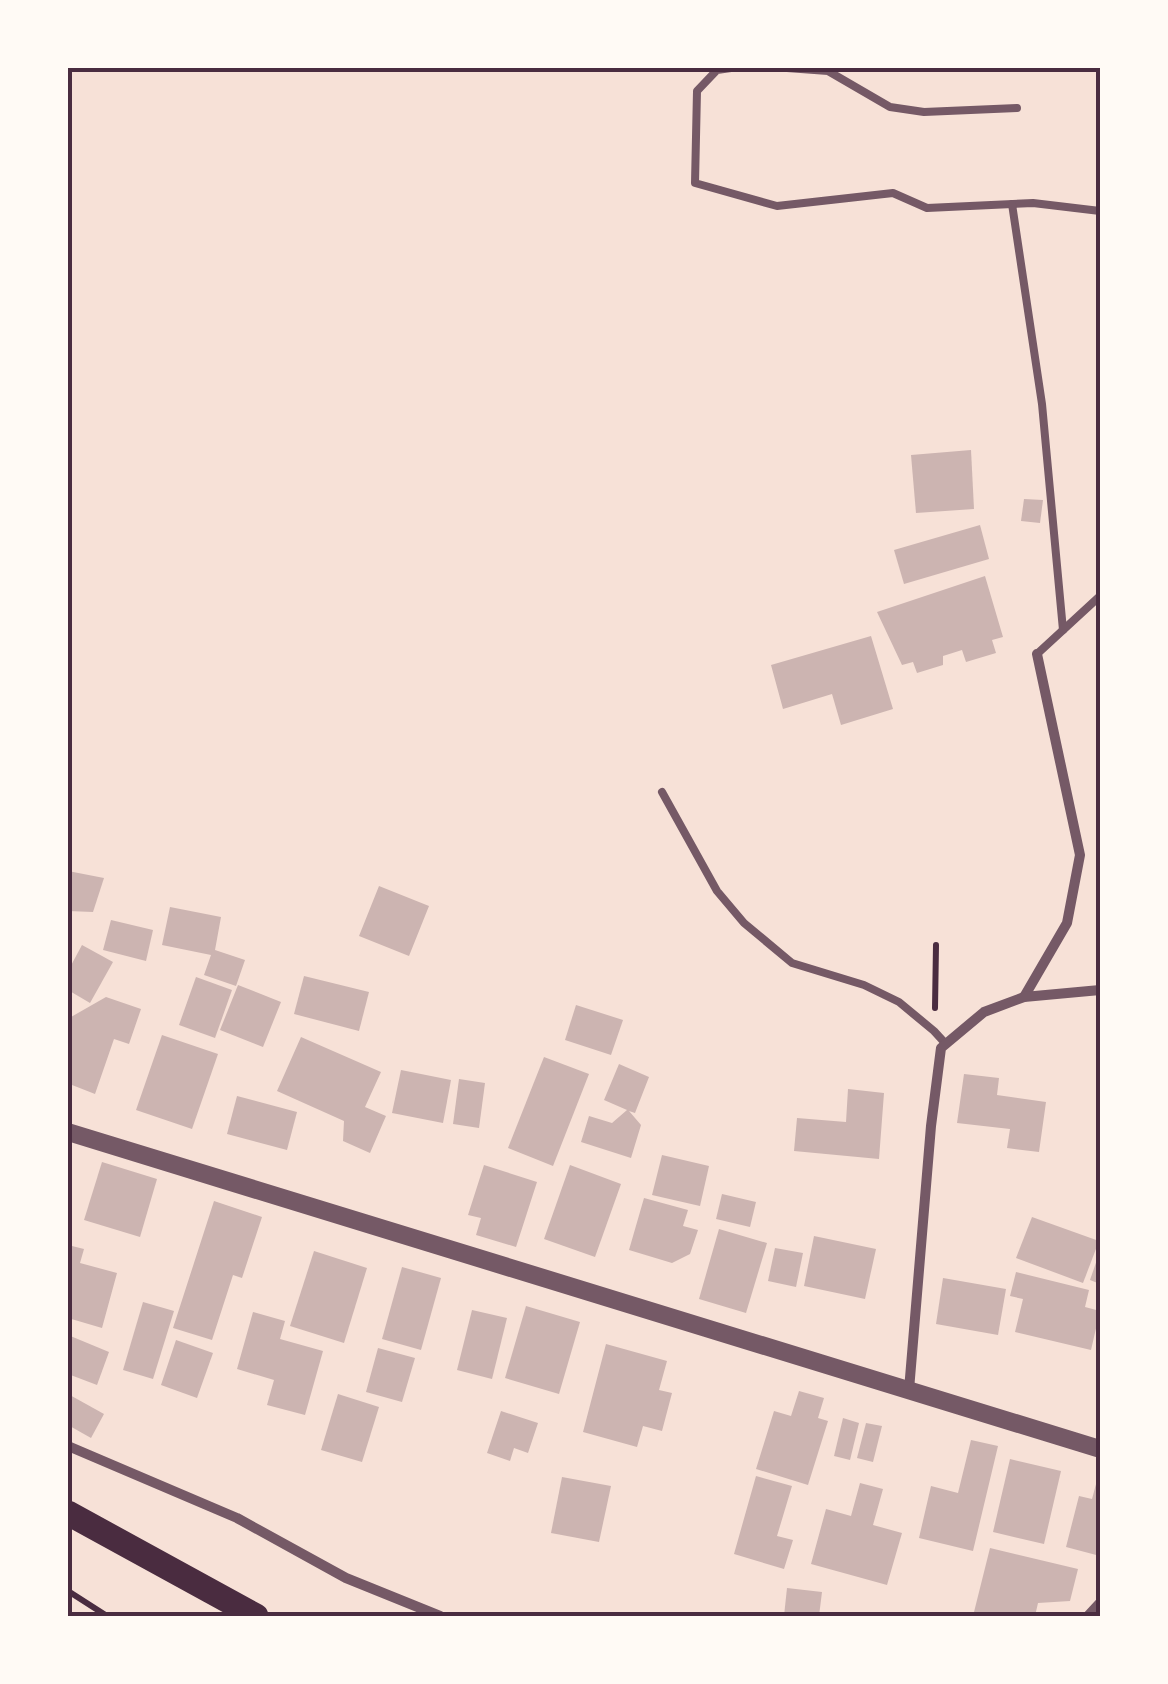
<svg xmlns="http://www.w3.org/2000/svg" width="1168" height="1684" font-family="'PT Sans',sans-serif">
  <rect width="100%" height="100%" fill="#f7e1d7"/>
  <!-- building -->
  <g fill="#ccb4b1">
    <polygon points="971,450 974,509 916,513 911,455"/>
    <polygon points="1024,499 1043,500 1040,523 1021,521"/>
    <polygon points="980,525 989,559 904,584 894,550"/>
    <polygon points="985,576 1003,637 992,640 996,653 966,662 962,650 943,656 943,665 917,673 913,662 902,665 877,612"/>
    <polygon points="871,636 893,709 841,725 832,694 783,709 771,665"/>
    <polygon points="68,871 104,878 93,912 68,911"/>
    <polygon points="379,886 429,906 409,956 359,936"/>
    <polygon points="170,907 221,917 215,950 245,960 236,986 204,975 211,955 162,945"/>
    <polygon points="111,920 153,930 146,961 103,950"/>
    <polygon points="82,945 113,962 90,1003 68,990 68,971"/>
    <polygon points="304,976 369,992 359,1031 294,1014"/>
    <polygon points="196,977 232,990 215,1038 179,1025"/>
    <polygon points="238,985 281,1002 263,1047 220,1030"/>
    <polygon points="106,997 141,1009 129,1044 114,1039 95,1094 72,1085 68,1096 68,1028 71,1017"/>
    <polygon points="576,1005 623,1020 611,1055 565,1040"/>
    <polygon points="162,1035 218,1054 192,1129 136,1110"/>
    <polygon points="301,1037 381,1072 365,1107 386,1116 370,1153 343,1141 344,1121 277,1091"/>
    <polygon points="544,1057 589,1074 553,1166 508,1148"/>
    <polygon points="619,1064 649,1077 635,1113 629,1111 641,1125 631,1158 581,1142 589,1116 612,1123 627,1110 604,1100"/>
    <polygon points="401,1070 451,1080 443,1123 392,1113"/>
    <polygon points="964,1074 999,1078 997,1095 1046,1102 1039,1152 1007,1148 1010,1129 957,1123"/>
    <polygon points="459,1079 485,1083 479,1128 453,1124"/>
    <polygon points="848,1089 884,1093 879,1159 794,1151 797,1118 846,1122"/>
    <polygon points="237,1096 297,1112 287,1150 227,1134"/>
    <polygon points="662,1155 709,1166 700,1206 652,1195"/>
    <polygon points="102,1162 157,1179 140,1237 84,1220"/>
    <polygon points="484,1165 537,1182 516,1247 476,1235 481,1218 468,1215"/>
    <polygon points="570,1165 621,1184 595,1257 544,1239"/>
    <polygon points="722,1194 756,1202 750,1227 716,1219"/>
    <polygon points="644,1198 688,1210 683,1226 698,1230 690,1254 672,1263 629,1250"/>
    <polygon points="214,1201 262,1217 242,1278 233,1275 212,1340 173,1328"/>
    <polygon points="1032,1217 1099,1241 1083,1283 1016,1258"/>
    <polygon points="719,1229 767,1243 746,1313 699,1299"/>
    <polygon points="814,1236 876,1249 865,1299 804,1286"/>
    <polygon points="68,1245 84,1249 80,1263 117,1273 102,1328 68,1318"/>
    <polygon points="775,1248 803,1253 796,1287 768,1281"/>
    <polygon points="314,1251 367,1268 344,1343 290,1326"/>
    <polygon points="1100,1251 1100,1284 1090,1280"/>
    <polygon points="402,1267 441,1278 421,1350 382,1339"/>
    <polygon points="1016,1272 1089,1290 1085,1307 1100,1311 1091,1350 1015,1332 1023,1299 1010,1296"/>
    <polygon points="943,1278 1006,1289 998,1335 936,1324"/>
    <polygon points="143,1302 174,1311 153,1379 123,1370"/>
    <polygon points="526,1306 580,1322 559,1394 505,1378"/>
    <polygon points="472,1310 507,1318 492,1379 457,1370"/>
    <polygon points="253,1312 285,1321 280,1339 323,1351 305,1415 267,1405 274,1380 237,1369"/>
    <polygon points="68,1335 109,1352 97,1385 68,1374"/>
    <polygon points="176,1340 213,1353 197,1398 161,1385"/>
    <polygon points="606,1344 667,1361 659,1390 672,1393 662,1431 643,1426 637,1447 583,1432"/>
    <polygon points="378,1348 415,1358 402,1402 366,1392"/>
    <polygon points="799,1391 824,1398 818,1418 828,1421 808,1485 756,1469 774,1411 791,1416"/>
    <polygon points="68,1394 104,1414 91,1438 68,1425"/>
    <polygon points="338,1394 379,1407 362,1462 321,1450"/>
    <polygon points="501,1411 538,1423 528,1453 514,1448 510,1461 487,1453"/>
    <polygon points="843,1418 859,1423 850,1460 834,1456"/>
    <polygon points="866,1423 882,1426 873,1462 857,1458"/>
    <polygon points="971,1440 998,1446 973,1551 919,1538 931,1486 958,1493"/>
    <polygon points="1010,1459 1061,1471 1044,1544 993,1532"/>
    <polygon points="1099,1473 1100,1473 1100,1556 1066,1547 1079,1496 1092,1499"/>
    <polygon points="756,1476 792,1486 777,1536 793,1540 784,1569 734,1554"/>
    <polygon points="562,1477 611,1486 599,1542 551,1533"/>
    <polygon points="860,1483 883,1489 873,1525 902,1533 887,1585 811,1564 826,1509 851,1516"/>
    <polygon points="990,1548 1078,1569 1070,1601 1038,1603 1035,1616 973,1616"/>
    <polygon points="787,1588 822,1592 819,1616 784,1616"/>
  </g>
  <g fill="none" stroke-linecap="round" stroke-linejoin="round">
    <!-- path -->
    <g stroke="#4a2c40" stroke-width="6">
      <polyline points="935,1008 936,945"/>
      <polyline points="68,1591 107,1616"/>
    </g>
    <!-- service -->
    <g stroke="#755966" stroke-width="8">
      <polyline points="731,68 717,70 697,91 695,183 777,206 893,193 927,208 1033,203 1100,211"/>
      <polyline points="787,68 828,71 890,107 924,112 1017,108"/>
      <polyline points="1012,204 1042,404 1063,630"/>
      <polyline points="1037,654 1100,596"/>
      <polyline points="662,792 717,891 744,923 792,963 864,985 899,1002 934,1031 945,1043"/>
    </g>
    <!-- minor -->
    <g stroke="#755966" stroke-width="10">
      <polyline points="1024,997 1067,923 1080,855 1037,654"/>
      <polyline points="909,1390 931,1126 941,1048 984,1012 1024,997 1100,990"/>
      <polyline points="68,1446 237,1518 346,1578 440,1616"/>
      <polyline points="1088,1616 1100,1603"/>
    </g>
    <!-- tertiary -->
    <polyline stroke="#755966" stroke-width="18" points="68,1132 1100,1449"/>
    <!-- primary -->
    <polyline stroke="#4a2c40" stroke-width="25" points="68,1513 256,1616"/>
  </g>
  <!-- border -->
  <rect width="1168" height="1684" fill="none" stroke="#fffaf5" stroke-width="140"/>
  <rect x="70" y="70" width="1028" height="1544" fill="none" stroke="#4a2c40" stroke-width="4"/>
</svg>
